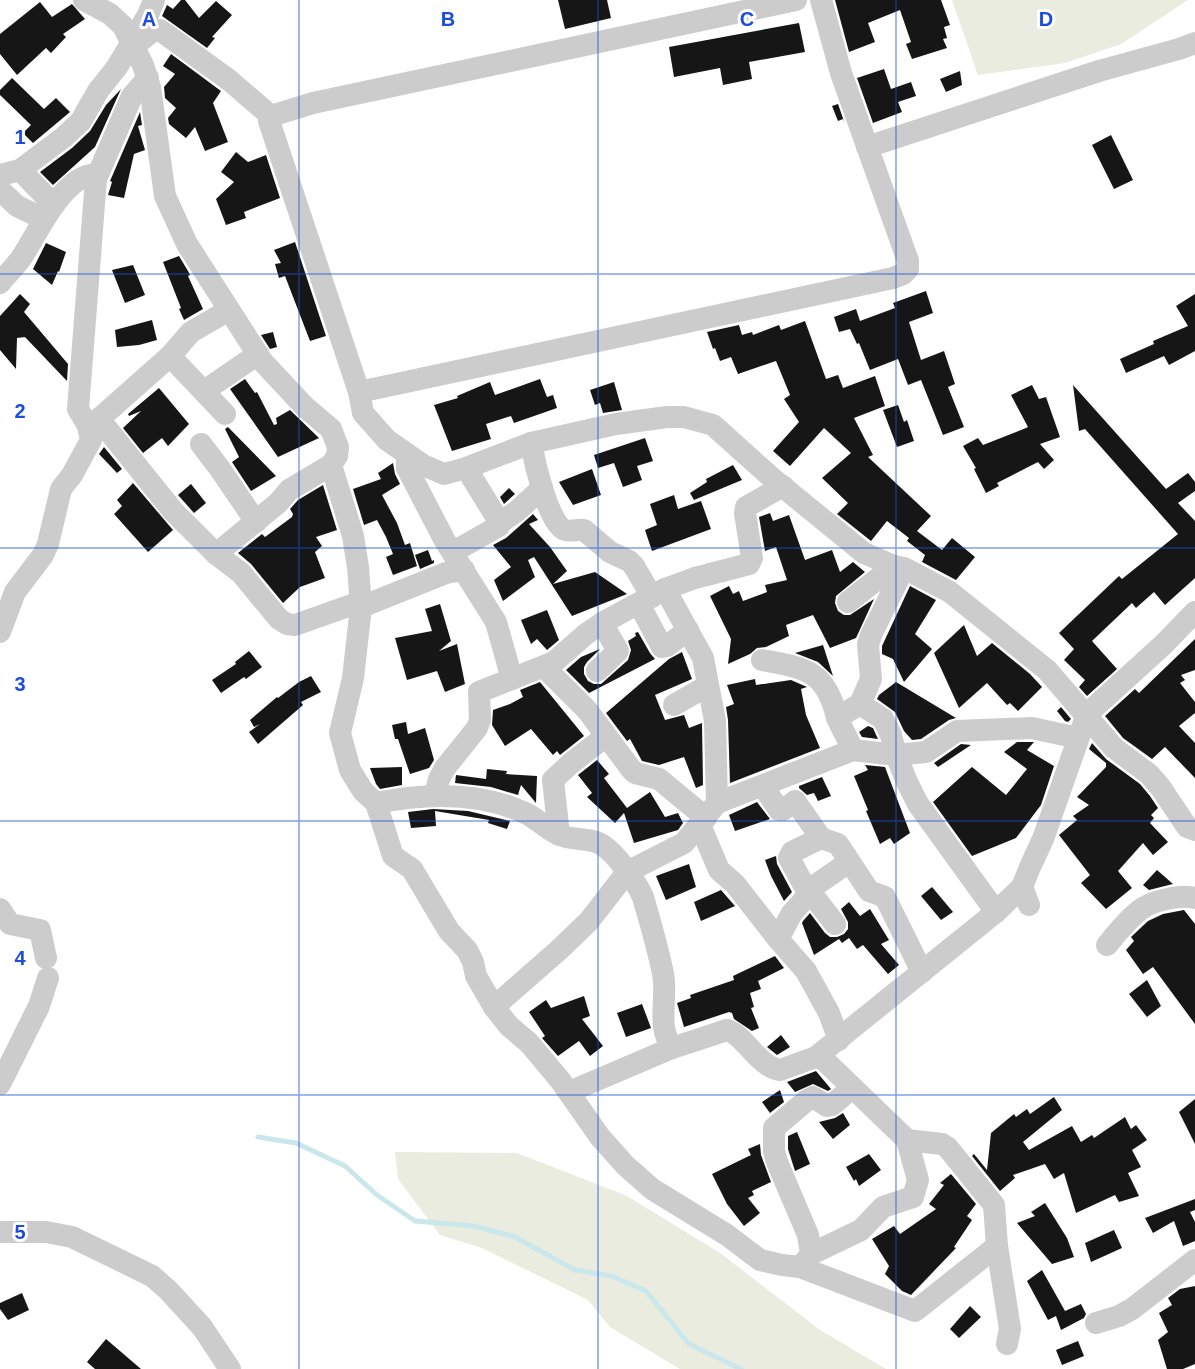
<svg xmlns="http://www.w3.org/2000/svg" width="1195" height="1369" font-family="Helvetica,sans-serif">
  <rect width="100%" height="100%" fill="#fff"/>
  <!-- green -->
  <g fill="#e9ecde">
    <polygon points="952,0 1188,0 1121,44 1065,63 978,75"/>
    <polygon points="395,1152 517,1153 627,1196 720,1253 820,1330 886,1369 680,1369 610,1327 588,1300 482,1248 440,1235 398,1179"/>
  </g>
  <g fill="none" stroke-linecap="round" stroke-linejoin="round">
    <!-- stream -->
    <polyline stroke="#cae8ec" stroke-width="5" points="258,1137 296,1143 345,1166 377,1195 415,1221 474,1226 515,1237 575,1270 612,1276 646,1291 689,1344 741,1369"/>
  </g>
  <!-- building -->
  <g fill="#161616">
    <polygon points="181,0 185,0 199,18 216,1 232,15 212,37 215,38 207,48 162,16 167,5 173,9"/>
    <polygon points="558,0 607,0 611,18 565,29"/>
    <polygon points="835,0 941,0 950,25 944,27 947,38 943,39 947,48 912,59 906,44 911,42 900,10 868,23 875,42 849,52"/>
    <polygon points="40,2 52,17 72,4 85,19 63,34 66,37 51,53 46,48 17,75 0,54 0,34"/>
    <polygon points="799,23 805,52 749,62 752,79 723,85 720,68 674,77 669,47"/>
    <polygon points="171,54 221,91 213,103 228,142 205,151 195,127 186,138 169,124 168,118 176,108 165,98 164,87 175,74 163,66"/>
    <polygon points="884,69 891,89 911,82 916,96 898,102 902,112 873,123 857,78"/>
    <polygon points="960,71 962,85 946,92 940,79"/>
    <polygon points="12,78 44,109 56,98 70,112 33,143 23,133 31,125 0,95 0,90"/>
    <polygon points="121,89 95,147 53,185 40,172 72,148 90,131 106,105"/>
    <polygon points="838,104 845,124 843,119 838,121 832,106"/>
    <polygon points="140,112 142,125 138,126 145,150 134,154 124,198 108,195 112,182 110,181"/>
    <polygon points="1111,135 1133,180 1114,189 1092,145"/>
    <polygon points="236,152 248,162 266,155 280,198 244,212 246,218 226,225 216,199 234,182 221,172"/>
    <polygon points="295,242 326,336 310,341 285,276 279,278 275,264 281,263 274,250"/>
    <polygon points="46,243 66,252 59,272 58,271 52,285 33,269"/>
    <polygon points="179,256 188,271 190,275 188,276 203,309 184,320 179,309 181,308 163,262"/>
    <polygon points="133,265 145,295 125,303 112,270"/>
    <polygon points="926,291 933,313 909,322 921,360 944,351 955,384 948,387 964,427 943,435 921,380 908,385 898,359 870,370 859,343 857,344 850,329 839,332 834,317 856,309 860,321 895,308 893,303"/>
    <polygon points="20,294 30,304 24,312 68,364 67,381 24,336 25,337 17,338 16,369 0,350 0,316"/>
    <polygon points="1195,294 1195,351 1169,365 1164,356 1126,373 1120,359 1154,344 1153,341 1188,326 1176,306"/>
    <polygon points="152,320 157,340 139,345 117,347 115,330"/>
    <polygon points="805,321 826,379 838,375 843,388 875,376 885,406 854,418 873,455 868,457 931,516 917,531 942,550 952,538 975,557 956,580 922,562 925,555 907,541 909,538 887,521 871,541 837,514 848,503 822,478 851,453 824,428 790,466 773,451 799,422 784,399 790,395 776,361 738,374 731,357 720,361 715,348 713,349 707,332 739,325 742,335 752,332 753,335 779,325 781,330"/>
    <polygon points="273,332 277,347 270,349 261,335"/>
    <polygon points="245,379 255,393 257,392 274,425 277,424 276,418 290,410 319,438 278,457 230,389"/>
    <polygon points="540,379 547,397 553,395 557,408 514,423 511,416 486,424 491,439 452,451 434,405 458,398 457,396 490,382 495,395"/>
    <polygon points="614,382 622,410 603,413 600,403 595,405 590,390"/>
    <polygon points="1032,385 1039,399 1046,397 1060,437 1040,444 1054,460 1044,469 1038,462 997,483 999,486 986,493 974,469 976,468 963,446 978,438 983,445 1026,428 1028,427 1011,395"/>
    <polygon points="1073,385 1166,489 1188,473 1195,482 1195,491 1178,503 1195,521 1195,578 1165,605 1154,592 1136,608 1132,603 1092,641 1117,669 1087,696 1079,687 1085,680 1064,660 1074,649 1059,633 1119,576 1122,579 1178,534 1085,429 1079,431"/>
    <polygon points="159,388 189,424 168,446 162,438 143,453 123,428 141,411 129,416 128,414"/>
    <polygon points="898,405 904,422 907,420 914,441 897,447 883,410"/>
    <polygon points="228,427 276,476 251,491 232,462 239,457 225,429"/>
    <polygon points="645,438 653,461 637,466 642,480 623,487 614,463 598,468 594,455"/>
    <polygon points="104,447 122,469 117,473 99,454"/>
    <polygon points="393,463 395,474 400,484 382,495 397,523 405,545 410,543 417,566 393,575 386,557 393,554 386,537 377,520 364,525 353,489 381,479 378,473"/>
    <polygon points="733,465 742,480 694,500 690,493 707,482 706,479"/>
    <polygon points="592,469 601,495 573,505 559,482"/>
    <polygon points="133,483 173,530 148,552 114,514 122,506 117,500"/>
    <polygon points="191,484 206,503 194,513 178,495"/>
    <polygon points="323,485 337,530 316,537 322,546 315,552 325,578 300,587 283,603 251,564 238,553 262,534 265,537 292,517 293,514 290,509 298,500"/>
    <polygon points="509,488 515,494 504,504 500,497"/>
    <polygon points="674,495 678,509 701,501 711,529 652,551 645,530 657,525 650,504"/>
    <polygon points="770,513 773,521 789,515 805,560 832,550 840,572 853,562 865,572 836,596 835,603 838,611 844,615 850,615 874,599 856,638 830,648 813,615 786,625 789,636 766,647 757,648 750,654 728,664 731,639 710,596 729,586 733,594 739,591 743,601 767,592 765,585 787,580 776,547 765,551 759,517"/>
    <polygon points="533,514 538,520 529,524 550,547 567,571 553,584 595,572 627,594 572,616 534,557 528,560 535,577 503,601 494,580 511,567 493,545 506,538"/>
    <polygon points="428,550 432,561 434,560 434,563 420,569 415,555"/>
    <polygon points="910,586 936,600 915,634 932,649 904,682 893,659 882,654 882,646"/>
    <polygon points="440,604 451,641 439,651 457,644 465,684 445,692 437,671 407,680 395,638 432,631 425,609"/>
    <polygon points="547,610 559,640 547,650 537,639 531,644 521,620"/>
    <polygon points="964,625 977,656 992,643 1030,674 1042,687 1018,711 1010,703 1007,705 987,683 959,708 934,653"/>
    <polygon points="638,632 650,653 655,659 589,693 566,670 581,657 600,649 587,662 584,667 584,674 588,681 594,684 601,684 628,660 631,650 628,641 636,636 635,633"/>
    <polygon points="1195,639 1195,670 1181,675 1185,680 1180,683 1195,702 1195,713 1179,726 1195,743 1195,778 1165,747 1152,759 1123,738 1105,716 1135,689 1139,693"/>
    <polygon points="823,645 833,676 818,662 795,653"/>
    <polygon points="249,651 262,667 246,679 244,677 221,693 212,680 236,664 235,662"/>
    <polygon points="682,652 692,679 655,695 665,720 684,715 689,728 702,723 703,785 696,788 684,757 659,765 642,761 630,739 627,741 606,713 669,659"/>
    <polygon points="311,676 321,692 301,702 303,705 258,744 249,732 260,724 254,727 250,720 277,697 278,698 299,682"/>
    <polygon points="755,679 756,685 791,680 807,687 801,689 806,715 820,748 730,783 728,720 726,707 734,704 727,685"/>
    <polygon points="540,682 584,736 560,755 557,751 553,755 531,729 505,746 492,725 493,710 510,704 523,697 520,690"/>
    <polygon points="896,682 956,718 949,720 921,739 912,740 904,731 895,712 877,699 879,695"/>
    <polygon points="1061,707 1071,719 1068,722 1065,721 1057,711"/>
    <polygon points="406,722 408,734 425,728 434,760 429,768 410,774 398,739 395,739 392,725"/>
    <polygon points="868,726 873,728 878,739 862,737 859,732"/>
    <polygon points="1017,742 1034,742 1027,750 1054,766 1041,805 1016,838 972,856 933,802 972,767 1006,795 1027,769 1004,752"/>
    <polygon points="1092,743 1106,759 1140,784 1150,796 1158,808 1151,815 1154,818 1150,823 1168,842 1153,855 1143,843 1118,871 1132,888 1106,909 1081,883 1090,875 1059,835 1077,820 1073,816 1089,805 1077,797 1106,767 1106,763 1089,749"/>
    <polygon points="961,744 971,745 938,767 934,763"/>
    <polygon points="597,760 609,774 604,778 627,808 650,792 665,817 678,813 683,823 678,830 634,843 624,813 615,823 587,797 592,793 578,775"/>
    <polygon points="865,765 885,767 910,833 894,844 890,838 880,844 866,811 868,810 854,776 868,770"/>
    <polygon points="402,767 402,785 380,789 376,784 370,768"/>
    <polygon points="487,769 507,771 506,774 537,776 536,803 521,785 518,795 491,787 455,783 456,775 486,779"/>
    <polygon points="822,777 831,796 818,801 814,793 807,795 799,788 799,786"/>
    <polygon points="757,802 770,819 735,831 729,815"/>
    <polygon points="433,809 468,811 510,821 507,829 488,823 489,820 435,811 436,826 411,828 408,812"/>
    <polygon points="776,856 777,864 792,892 784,901 771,876 765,860"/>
    <polygon points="689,864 696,887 666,900 656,876"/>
    <polygon points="1157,870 1173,884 1149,890 1143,885"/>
    <polygon points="932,887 953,912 941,920 921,896"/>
    <polygon points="721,890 735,906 701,921 694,902"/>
    <polygon points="849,902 860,916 870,909 889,940 881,944 899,965 888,974 863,945 857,949 849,938 842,943 839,939 814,955 802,923 803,921 810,913 825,933 830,937 837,937 844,934 848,929 848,922 841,909"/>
    <polygon points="1184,910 1195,924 1195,1024 1153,967 1143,974 1126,950 1134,941 1131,937 1148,921 1163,914"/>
    <polygon points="775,956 784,968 758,981 761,989 750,993 754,1007 751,1008 759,1028 752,1031 734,1019 732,1013 729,1012 684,1027 677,1003 691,998 690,995 734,980 733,976"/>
    <polygon points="1147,980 1161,1006 1147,1017 1129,994"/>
    <polygon points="584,996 590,1016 582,1019 603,1046 590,1056 579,1041 558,1056 542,1038 545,1036 529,1012 546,1000 551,1008"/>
    <polygon points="642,1004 651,1028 626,1037 617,1013"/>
    <polygon points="781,1035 790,1047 777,1055 767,1047"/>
    <polygon points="816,1071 831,1089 828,1091 813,1084 795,1092 787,1082"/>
    <polygon points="780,1090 784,1102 770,1113 762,1102"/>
    <polygon points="1054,1097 1062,1110 1023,1142 1029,1150 1072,1126 1081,1142 1092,1135 1094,1138 1125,1117 1131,1129 1136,1125 1147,1140 1132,1150 1141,1167 1128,1173 1139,1196 1119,1202 1115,1195 1076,1213 1064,1173 1054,1179 1045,1164 1013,1175 1015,1178 1000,1191 972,1156 974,1154 987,1170 991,1133 1014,1114 1016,1117 1027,1109 1030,1114"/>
    <polygon points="1195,1099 1195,1144 1179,1112"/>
    <polygon points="843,1113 850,1125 833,1139 819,1122 835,1118"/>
    <polygon points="797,1132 810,1164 795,1171 788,1149 788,1136"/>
    <polygon points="760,1144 761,1155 771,1182 752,1191 754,1195 748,1198 760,1213 744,1226 727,1204 712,1174 751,1155 748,1149"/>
    <polygon points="869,1154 881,1170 859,1186 856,1179 854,1181 846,1167"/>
    <polygon points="951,1174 976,1204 967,1216 972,1220 954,1247 956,1248 911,1295 902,1291 885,1274 889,1266 872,1239 894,1226 900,1234 936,1209 929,1204 944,1185 940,1183"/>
    <polygon points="1195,1199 1195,1210 1190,1212 1195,1222 1195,1241 1183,1246 1174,1221 1153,1233 1145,1218"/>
    <polygon points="1045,1203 1067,1238 1074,1257 1052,1264 1017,1223 1035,1216 1031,1212"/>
    <polygon points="1114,1230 1122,1248 1091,1262 1085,1243"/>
    <polygon points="1042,1270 1065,1311 1081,1304 1086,1314 1084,1318 1061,1330 1056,1316 1048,1320 1027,1281"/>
    <polygon points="1195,1286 1195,1364 1183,1369 1167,1369 1158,1340 1168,1332 1159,1313 1172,1305 1168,1298 1180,1289"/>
    <polygon points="22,1293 29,1310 8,1320 0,1309 0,1303"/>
    <polygon points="970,1306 981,1317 959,1338 950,1329"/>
    <polygon points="106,1339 141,1369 95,1369 87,1362"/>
    <polygon points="1078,1341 1084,1356 1062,1365 1056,1350"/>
  </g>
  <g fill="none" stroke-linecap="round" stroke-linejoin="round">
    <!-- minor -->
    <g stroke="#ccc" stroke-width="22">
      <polyline points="84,0 110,14 123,26 143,65 150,87 165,196 187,244 262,361 305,407 331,429 338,447 337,456 331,465 353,536 358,567 361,607 353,678 340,733 350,770 363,791 376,803 393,856 412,869 449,931 467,950 473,962 476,976 494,1007 509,1026 529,1043 560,1080 600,1137 625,1165 652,1189 727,1235 760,1260 782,1265 800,1267 915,1311 997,1246"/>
      <polyline points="134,46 154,30 160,30 229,80 271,116 313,103 796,0"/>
      <polyline points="271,116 269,121 359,392 363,413 387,440 423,465 444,474 466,468 531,443 616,424 667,417 684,417 713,425 772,478 864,553 894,566 904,568 950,592 1047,670 1114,748 1149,774 1161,788 1187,827 1195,830"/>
      <polyline points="867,147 1099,71 1179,49 1195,43"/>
      <polyline points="20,170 54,205"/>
      <polyline points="0,175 20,170 64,137 81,121 98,91 117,67 148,15 154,0"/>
      <polyline points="0,190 17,206 44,219"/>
      <path d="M0,283C7,274 16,266 22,257C37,234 60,182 90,175L96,179"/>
      <polyline points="170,356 225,414"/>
      <polyline points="204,391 258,354"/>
      <polyline points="359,392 893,278 903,274 908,269 908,261 841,73 821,0"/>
      <polyline points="99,419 173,511 216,554 241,573 279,619 287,624 295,625 360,602"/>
      <polyline points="88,426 99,419 170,356 191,332 229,310"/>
      <path d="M531,443C534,460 548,524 565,530C571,532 578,529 584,530L610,552L629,561L634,566L652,597"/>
      <polyline points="201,444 220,469 256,522"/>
      <polyline points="407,455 407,468 445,541 496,622 512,679"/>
      <polyline points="500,523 517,511 542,488"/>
      <polyline points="453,552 499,526 500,523 466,468"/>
      <polyline points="216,554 278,503 289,490 331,465"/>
      <polyline points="665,589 703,658 715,721 717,803"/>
      <polyline points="848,602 894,566"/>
      <polyline points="639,604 662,647 667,646 688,630"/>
      <polyline points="361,607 446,573 464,570"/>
      <polyline points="0,632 15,592 43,555 48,544 61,489 72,475 91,440 88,426 78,409 96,179 132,96 148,78"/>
      <path d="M762,660C805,668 826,670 837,718"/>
      <polyline points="544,667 587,710 631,769 635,773 659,779 706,818"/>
      <polyline points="597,671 618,651 602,623"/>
      <polyline points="860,704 883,719 891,735 896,755 907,782 918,804 996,912"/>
      <polyline points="674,705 707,686"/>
      <polyline points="853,750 837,718 860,704 871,679 868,645 871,635 904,568"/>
      <polyline points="763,786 779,810 783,810 795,801 821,838 838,844 869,891 885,897 922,972"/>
      <polyline points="435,795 439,779 445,768 477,728 480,720 479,692 554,662 586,634 602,623 665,589 695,578 749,564 752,558 745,513 746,507 783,486"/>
      <path d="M376,803C425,793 478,791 525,813C537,818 547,830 560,835C571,840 584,838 596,842C612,847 636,881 643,897C650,922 658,948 663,974C668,1000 656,1024 672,1048L727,1030C744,1034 758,1067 780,1070L816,1057L824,1060L907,1140L942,1144L948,1148L994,1205L997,1246L1010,1329L1007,1344"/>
      <polyline points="700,825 719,870 735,884 778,939 806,971 829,1013 839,1040"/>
      <polyline points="559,835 553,780 570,764 606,736"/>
      <polyline points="821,838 792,852 789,858 807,891 815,898 835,924"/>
      <polyline points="807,891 849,862"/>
      <polyline points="1029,905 1022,887 1030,867 1043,839 1087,714 1164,644 1195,612"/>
      <polyline points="0,909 10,924 40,930 46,958"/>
      <polyline points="778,939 792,913 810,893"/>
      <path d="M1107,945C1117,933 1127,920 1140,910C1151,901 1181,894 1195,898"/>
      <polyline points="494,1007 560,949 589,921 627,872 684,843 717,803 853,750 896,755 926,752 957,731 1032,728 1078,738"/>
      <polyline points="816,1057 996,912 1022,887"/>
      <polyline points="0,1084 39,1006 48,978"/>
      <polyline points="569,1092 672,1048"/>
      <polyline points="0,1232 46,1232 72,1237 152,1276 168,1290 202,1327 230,1369"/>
      <polyline points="811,1254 861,1230 883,1207 913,1197 918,1180 907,1140"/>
      <polyline points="800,1267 811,1254 808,1235 777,1162 774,1151 774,1128 807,1100 813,1097 827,1106 832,1105 852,1088"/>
      <polyline points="1096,1323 1119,1316 1132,1309 1195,1260"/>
    </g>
  </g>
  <!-- grid -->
  <path fill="none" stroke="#1d4ed8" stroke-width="1.5" stroke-opacity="0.55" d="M299,0V1369M598,0V1369M896,0V1369M0,274H1195M0,548H1195M0,821H1195M0,1095H1195"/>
  <g font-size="20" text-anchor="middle" font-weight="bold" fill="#1d4ed8" stroke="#fff" stroke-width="6" stroke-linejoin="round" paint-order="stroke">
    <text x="149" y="26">A</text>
    <text x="448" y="26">B</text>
    <text x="747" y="26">C</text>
    <text x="1046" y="26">D</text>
    <text x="20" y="144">1</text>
    <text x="20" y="418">2</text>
    <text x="20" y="691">3</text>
    <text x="20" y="965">4</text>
    <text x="20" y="1239">5</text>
  </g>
</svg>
